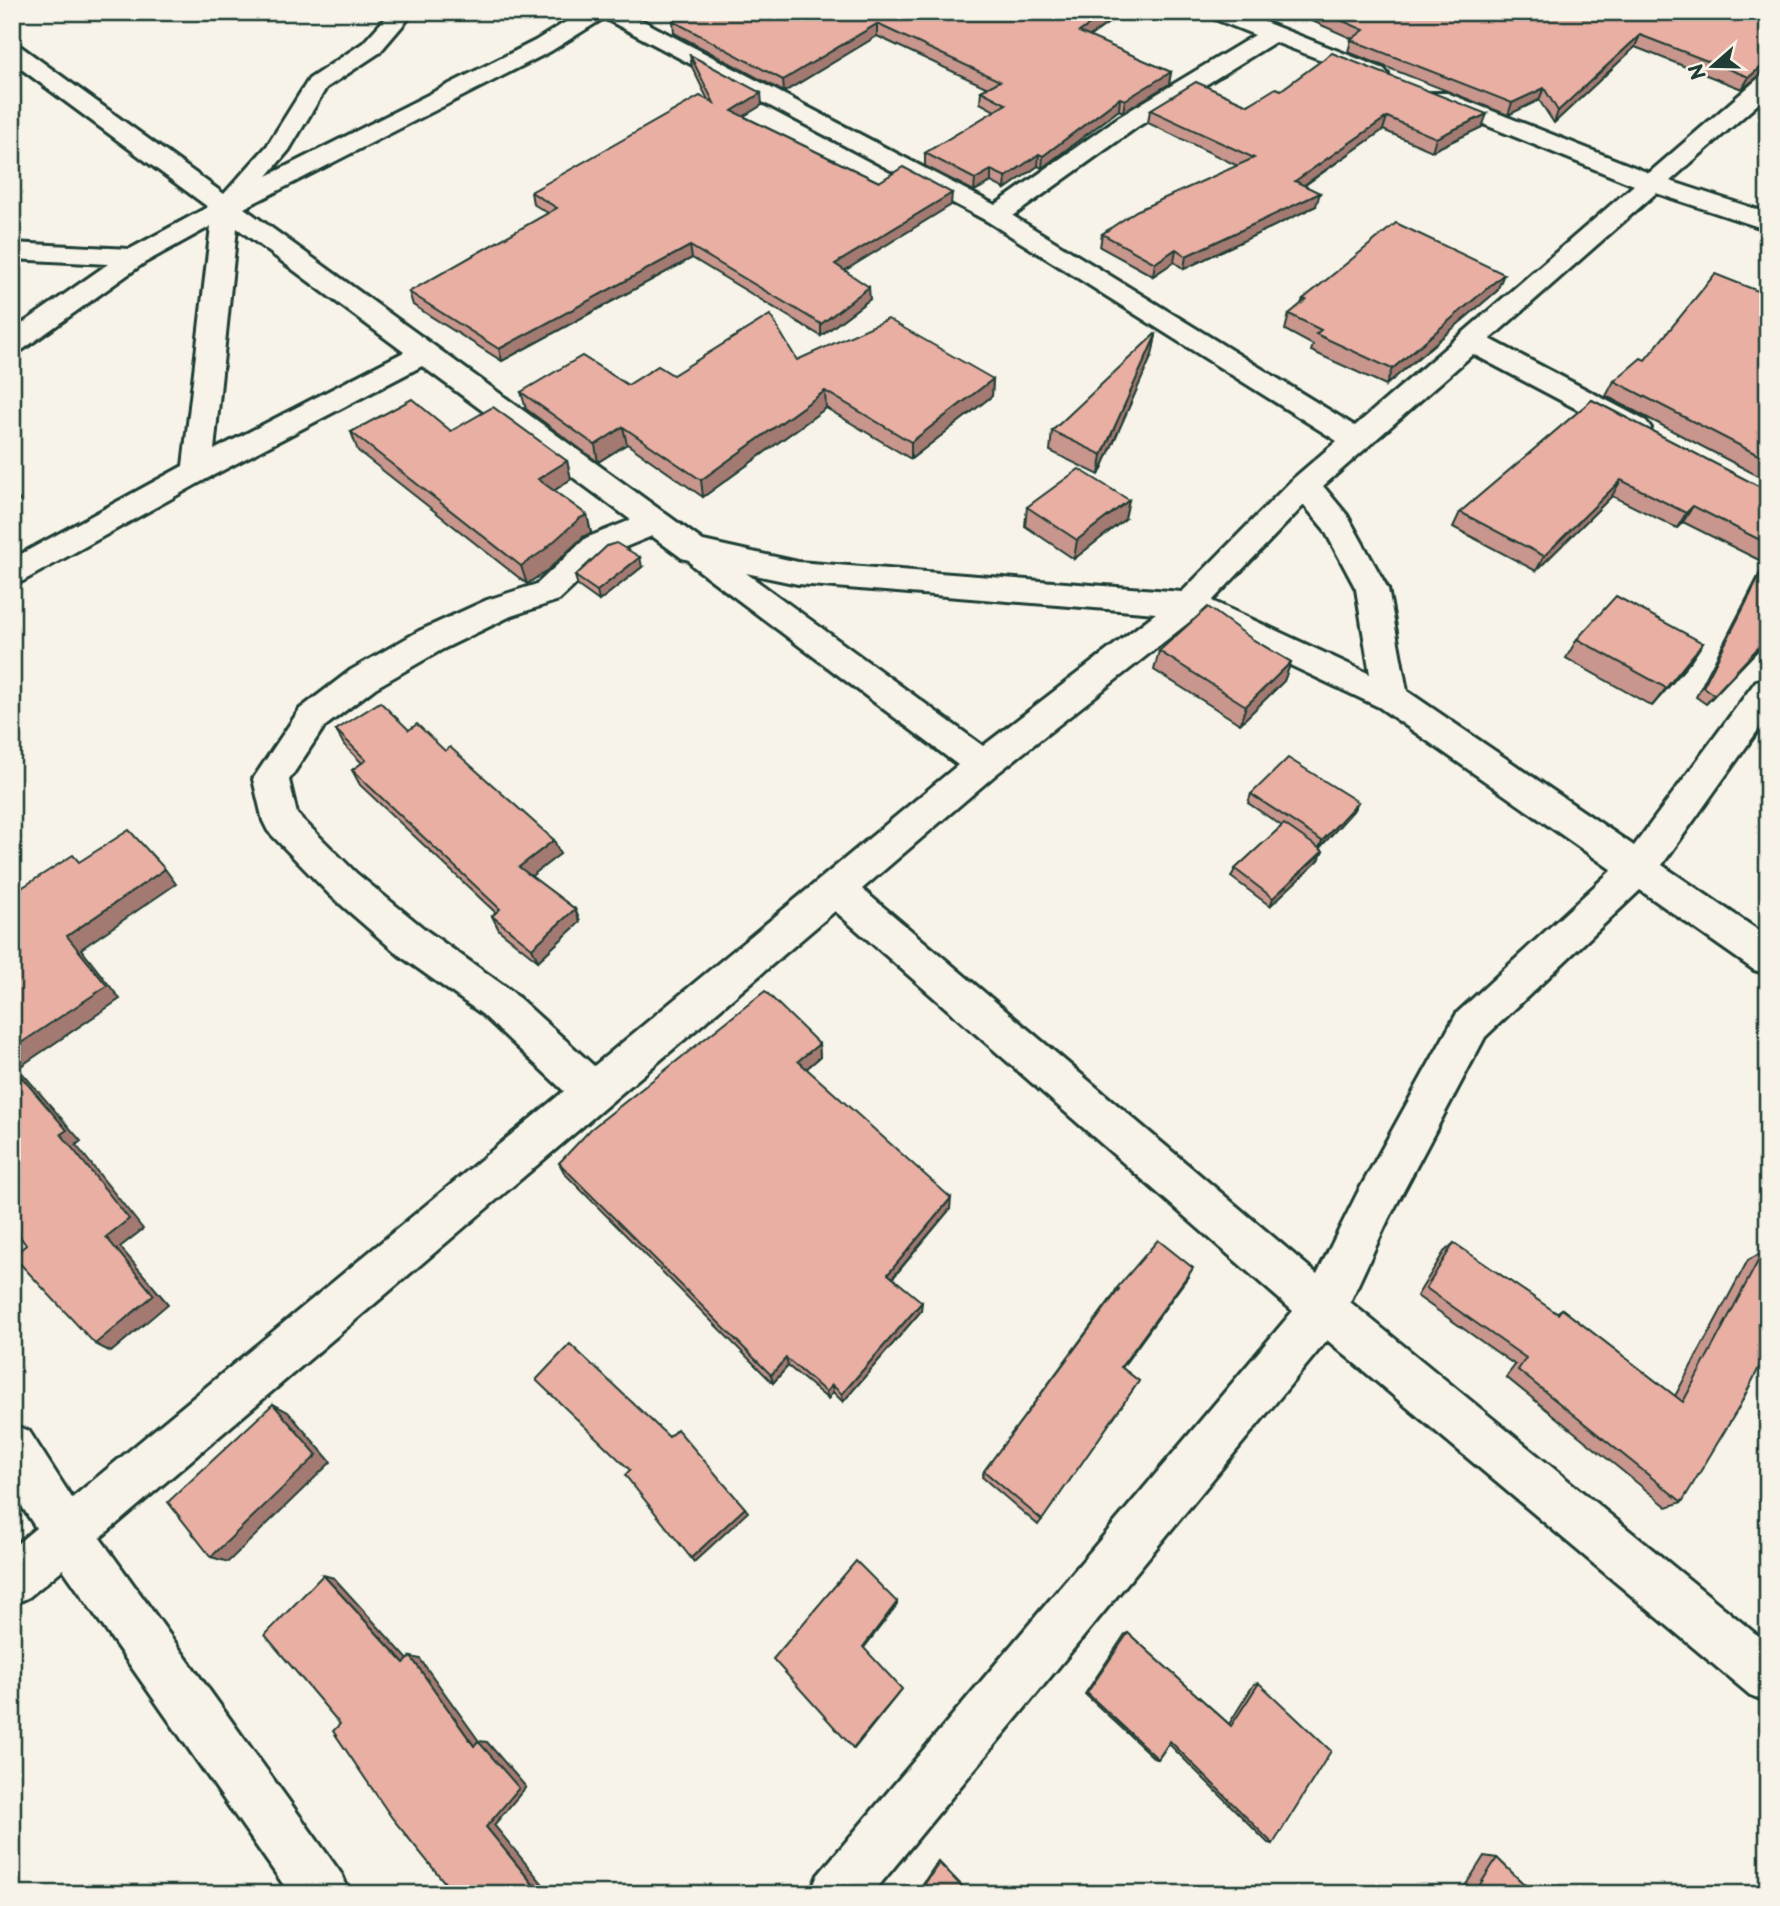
<svg xmlns="http://www.w3.org/2000/svg" width="1780" height="1906" font-family="'Playpen Sans',sans-serif">
  <rect width="100%" height="100%" fill="#f7f3e8"/>
  <filter id="ink" filterUnits="userSpaceOnUse"><feTurbulence type="fractalNoise" baseFrequency=".0143" numOctaves="2"/><feDisplacementMap in="SourceGraphic" scale="14" xChannelSelector="R" yChannelSelector="G"/><feConvolveMatrix kernelMatrix="1 2 1 2 8 2 1 2 1" color-interpolation-filters="sRGB"/></filter>
  <g filter="url(#ink)">
    <g fill="none" stroke-linecap="round" stroke-linejoin="round">
      <defs>
        <path id="minor" d="M391,12H414L379,53L326,88L289,150L267,176L535,41L582,12H626L995,205L1119,117L1255,35L1210,17L1207,12H1239L1384,69L1388,74L1384,79L1376,81L1275,42L1137,127L1013,216L1355,426L1634,185L1431,103L1427,98L1431,93H1447L1649,173L1760,77L1768,75V95L1670,181L1768,213V230L1656,193L1490,339L1646,421L1651,428L1646,435L1636,438L1626,435L1473,354L1323,486L1347,515L1388,589L1407,691L1634,846L1756,681L1768,677V716L1662,865L1768,937V974L1754,970L1640,890L1485,1037L1387,1222L1350,1302L1768,1644V1702L1750,1695L1327,1340L872,1894H810L818,1875L1293,1311L835,911L100,1538L342,1875L350,1894H290L63,1569L29,1597L12,1605V1548L36,1528L12,1491V1425L29,1431L72,1498L564,1091L482,1014L399,955L330,895L268,831L263,821L253,779L300,709L351,670L419,631L487,600L537,584L586,538L631,520L422,366L208,478L23,581L12,584V559L183,466L211,226L144,263L22,350L12,353V331L108,264L12,259V243L130,249L208,207L12,62V44L20,46L224,194L267,146L309,79L363,43ZM604,18L987,221L1337,441L1294,478L1182,592L798,562L703,541L244,208L551,51ZM237,228L404,352L214,450ZM1304,505L1324,529L1356,589L1370,674L1212,601ZM652,536L682,558L689,560L693,566L958,765L594,1066L510,990L427,931L356,873L297,814L289,780L324,727L375,688L443,649L511,616L559,600L608,554ZM746,573L798,584L1156,613L983,746ZM1193,619L1379,707L1612,870L1457,1013L1357,1194L1317,1274L862,889L995,775Z"/>
      </defs>
      <!-- minor casing -->
      <use href="#minor" stroke="#1f3d34" stroke-width="6"/>
      <!-- minor -->
      <use href="#minor" fill="#f7f3e8" fill-rule="evenodd"/>
    </g>
    <!-- wall -->
    <g fill="#c8968c" stroke="#1f3d34" stroke-width="2">
      <polygon points="689,12 1124,12 1089,37 1171,72 1169,84 1123,112 1119,110 1042,168 1038,166 1005,189 991,182 974,191 925,166 925,153 995,111 980,103 981,91 988,88 877,36 784,92 674,33 673,21"/>
      <polygon points="1292,12 1768,12 1768,69 1742,89 1635,47 1554,123 1539,100 1508,115 1348,52 1351,40 1353,39"/>
      <polygon points="690,55 762,105 743,116 879,182 951,205 845,270 870,299 821,336 692,258 502,361 413,305 409,292 548,213 533,204 531,192 708,100 692,67"/>
      <polygon points="1281,90 1482,127 1432,151 1383,130 1304,186 1316,206 1184,269 1174,262 1153,276 1100,247 1102,234 1238,166 1148,123 1150,110 1248,105"/>
      <polygon points="1497,291 1386,385 1311,351 1313,345 1285,330 1289,314 1301,304 1303,299"/>
      <polygon points="1768,295 1768,481 1606,396 1614,381 1645,360"/>
      <polygon points="1156,335 1152,355 1099,475 1050,451 1052,431"/>
      <polygon points="797,360 993,379 992,396 911,459 826,408 703,497 627,444 598,462 526,409 521,392 628,385"/>
      <polygon points="1592,400 1768,491 1768,639 1706,704 1696,697 1765,563 1683,522 1677,528 1612,496 1536,571 1453,527 1460,512"/>
      <polygon points="451,431 567,461 571,479 554,491 587,515 591,533 584,536 549,569 527,584 358,451 351,432"/>
      <polygon points="1027,507 1125,519 1074,559 1025,526"/>
      <polygon points="642,567 599,601 578,586 575,576"/>
      <polygon points="1252,639 1291,662 1284,681 1240,724 1154,670 1159,651"/>
      <polygon points="1577,639 1703,643 1690,662 1652,706 1566,658"/>
      <polygon points="336,730 409,730 560,854 531,876 575,909 580,922 538,961 499,930 492,916 496,913 360,785 352,770 362,763 344,745"/>
      <polygon points="1251,794 1358,802 1353,811 1319,848 1323,851 1319,860 1270,906 1231,877 1235,869 1282,826 1248,803"/>
      <polygon points="819,1044 820,1057 806,1069 950,1209 893,1278 921,1311 843,1402 833,1392 828,1399 788,1366 773,1383 565,1174 559,1163"/>
      <polygon points="1454,1243 1556,1313 1562,1309 1675,1396 1748,1260 1763,1252 1682,1502 1667,1507 1506,1377 1515,1365 1417,1296 1444,1252"/>
      <polygon points="1187,1278 1122,1368 1139,1381 1038,1525 982,1477 984,1471 1112,1297 1117,1288"/>
      <polygon points="1128,1633 1229,1724 1254,1684 1259,1683 1273,1844 1268,1843 1169,1744 1158,1759 1155,1759 1085,1694 1125,1634"/>
      <polygon points="1484,1856 1497,1858 1534,1894 1460,1894"/>
      <polygon points="938,1861 970,1894 916,1894"/>
    </g>
    <!-- shaded-wall -->
    <g fill="#a37a72" stroke="#1f3d34" stroke-width="2">
      <polygon points="1108,12 1124,12 1078,44 1079,32"/>
      <polygon points="877,24 877,36 784,92 783,80"/>
      <polygon points="1640,35 1635,47 1554,123 1558,111"/>
      <polygon points="1768,61 1768,69 1742,89 1749,77"/>
      <polygon points="1171,72 1169,84 1123,112 1125,100"/>
      <polygon points="1544,88 1539,100 1508,115 1512,103"/>
      <polygon points="761,93 762,105 733,123 732,111"/>
      <polygon points="1120,98 1119,110 1042,168 1043,156"/>
      <polygon points="1487,114 1482,127 1432,151 1436,138"/>
      <polygon points="1387,117 1383,130 1291,194 1295,181"/>
      <polygon points="1039,154 1038,166 1005,189 1006,177"/>
      <polygon points="991,170 991,182 974,191 975,179"/>
      <polygon points="952,193 951,205 836,276 835,264"/>
      <polygon points="1320,193 1316,206 1184,269 1186,256"/>
      <polygon points="690,246 692,258 502,361 499,349"/>
      <polygon points="1176,249 1174,262 1153,276 1155,263"/>
      <polygon points="1504,274 1497,291 1386,385 1392,369"/>
      <polygon points="869,287 870,299 821,336 821,324"/>
      <polygon points="1156,335 1152,355 1099,475 1102,455"/>
      <polygon points="993,379 992,396 911,459 911,442"/>
      <polygon points="825,391 826,408 703,497 701,480"/>
      <polygon points="623,427 627,444 598,462 595,445"/>
      <polygon points="567,461 571,479 543,498 538,479"/>
      <polygon points="1621,480 1612,496 1536,571 1544,556"/>
      <polygon points="12,490 20,501 12,505"/>
      <polygon points="1129,500 1125,519 1074,559 1077,540"/>
      <polygon points="1693,506 1683,522 1677,528 1686,513"/>
      <polygon points="587,515 591,533 584,536 549,569 527,584 521,566 580,518"/>
      <polygon points="640,557 642,567 599,601 597,591"/>
      <polygon points="1768,637 1768,639 1706,704 1714,695"/>
      <polygon points="1703,643 1690,662 1652,706 1666,688"/>
      <polygon points="1291,662 1284,681 1240,724 1246,706"/>
      <polygon points="1358,802 1353,811 1318,850 1322,841"/>
      <polygon points="554,840 560,854 525,881 519,867"/>
      <polygon points="1323,851 1319,860 1270,906 1273,898"/>
      <polygon points="165,869 176,884 81,949 120,999 18,1068 81,1141 76,1145 143,1229 120,1247 168,1304 111,1352 95,1344 106,1237 61,1134 12,1066 12,1049 67,936"/>
      <polygon points="575,909 580,922 538,961 532,948"/>
      <polygon points="819,1044 820,1057 800,1074 798,1061"/>
      <polygon points="951,1198 950,1209 888,1283 888,1274"/>
      <polygon points="1193,1268 1187,1278 1116,1375 1121,1367"/>
      <polygon points="922,1302 921,1311 843,1402 842,1394"/>
      <polygon points="786,1358 788,1366 773,1383 771,1375"/>
      <polygon points="832,1385 833,1392 828,1399 826,1392"/>
      <polygon points="273,1404 288,1412 331,1462 228,1562 211,1557"/>
      <polygon points="745,1508 748,1512 694,1562 691,1558"/>
      <polygon points="323,1575 334,1578 413,1665 404,1663"/>
      <polygon points="897,1602 897,1605 863,1649 863,1647"/>
      <polygon points="411,1657 420,1659 479,1741 487,1742 526,1787 494,1825 551,1894 541,1894 486,1827 474,1746"/>
      <polygon points="902,1689 854,1749 853,1748"/>
    </g>
    <!-- building -->
    <g fill="#e9afa3" stroke="#1f3d34" stroke-width="2">
      <polygon points="689,12 1108,12 1079,32 1171,72 1125,100 1120,98 1043,156 1039,154 1006,177 991,170 975,179 925,153 1006,104 981,91 1000,81 877,24 783,80 673,21"/>
      <polygon points="1322,12 1768,12 1768,61 1749,77 1640,35 1558,111 1544,88 1512,103 1351,40 1364,30"/>
      <polygon points="1332,53 1487,114 1436,138 1387,117 1295,181 1320,193 1186,256 1176,249 1155,263 1102,234 1136,211 1254,158 1150,110 1196,82 1248,105 1276,88 1281,90"/>
      <polygon points="690,55 761,93 732,111 879,182 903,167 952,193 835,264 869,287 821,324 690,246 499,349 409,292 557,208 531,192 700,96 714,103"/>
      <polygon points="1396,223 1504,274 1392,369 1316,334 1321,330 1289,314 1306,300 1303,299"/>
      <polygon points="1715,274 1768,295 1768,460 1614,381 1641,358 1645,360"/>
      <polygon points="770,315 797,360 888,319 993,379 911,442 825,391 701,480 623,427 595,445 521,392 582,356 628,385 658,366 673,375"/>
      <polygon points="1155,334 1156,335 1102,455 1052,431"/>
      <polygon points="412,399 451,431 493,407 567,461 538,479 587,515 580,518 543,551 521,566 351,432"/>
      <polygon points="1592,400 1768,491 1768,544 1693,506 1686,513 1621,480 1544,556 1460,512"/>
      <polygon points="1079,469 1129,500 1077,540 1027,507"/>
      <polygon points="616,543 640,557 597,591 575,576 607,546"/>
      <polygon points="1768,560 1768,637 1714,695 1703,687"/>
      <polygon points="1616,596 1703,643 1666,688 1577,639"/>
      <polygon points="1208,607 1252,639 1291,662 1246,706 1159,651"/>
      <polygon points="380,702 409,730 417,724 445,751 450,747 554,840 519,867 575,909 532,948 492,916 500,909 352,770 366,760 336,730"/>
      <polygon points="1288,758 1358,802 1322,841 1251,794"/>
      <polygon points="1284,824 1323,851 1273,898 1235,869"/>
      <polygon points="129,830 165,869 67,936 107,986 12,1049 12,894 73,855 79,862"/>
      <polygon points="765,991 819,1044 798,1061 951,1198 888,1274 922,1302 842,1394 832,1385 826,1392 786,1358 771,1375 559,1163 591,1129"/>
      <polygon points="12,1066 67,1130 61,1134 129,1219 106,1237 154,1295 95,1344 13,1256 26,1245 12,1225 12,1183 21,1176 12,1165"/>
      <polygon points="1158,1240 1193,1268 1121,1367 1139,1381 1042,1520 984,1471 1119,1289 1117,1288"/>
      <polygon points="1454,1243 1558,1314 1562,1309 1683,1402 1763,1252 1768,1255 1768,1350 1738,1409 1682,1502 1518,1370 1526,1358 1426,1288"/>
      <polygon points="570,1344 669,1437 677,1429 745,1508 691,1558 625,1475 630,1470 536,1380"/>
      <polygon points="273,1404 317,1455 211,1557 168,1502"/>
      <polygon points="856,1561 897,1602 863,1647 902,1689 853,1748 773,1659"/>
      <polygon points="323,1575 404,1663 411,1657 474,1746 478,1741 519,1788 486,1827 541,1894 454,1894 392,1818 333,1731 340,1724 265,1635"/>
      <polygon points="1128,1633 1231,1726 1259,1683 1331,1751 1273,1844 1170,1741 1158,1759 1087,1693"/>
      <polygon points="1497,1858 1534,1894 1474,1894"/>
      <polygon points="939,1863 969,1894 918,1894"/>
    </g>
  </g>
  <!-- margin -->
  <rect width="1780" height="1906" fill="none" stroke="#f7f3e8" stroke-width="42"/>
  <rect x="21" y="21" width="1738" height="1864" fill="none" stroke="#1f3d34" stroke-width="2.5" filter="url(#ink)"/>
  <!-- north arrow -->
  <g transform="translate(1713 66) rotate(250)" stroke="#f7f3e8" stroke-width="5" paint-order="stroke">
  <path d="M0-5L12 26L0 18L-12 26Z" fill="#1f3d34"/>
  <text y="-10" font-size="19" font-weight="bold" text-anchor="middle" fill="#1f3d34">N</text>
  </g>
</svg>
